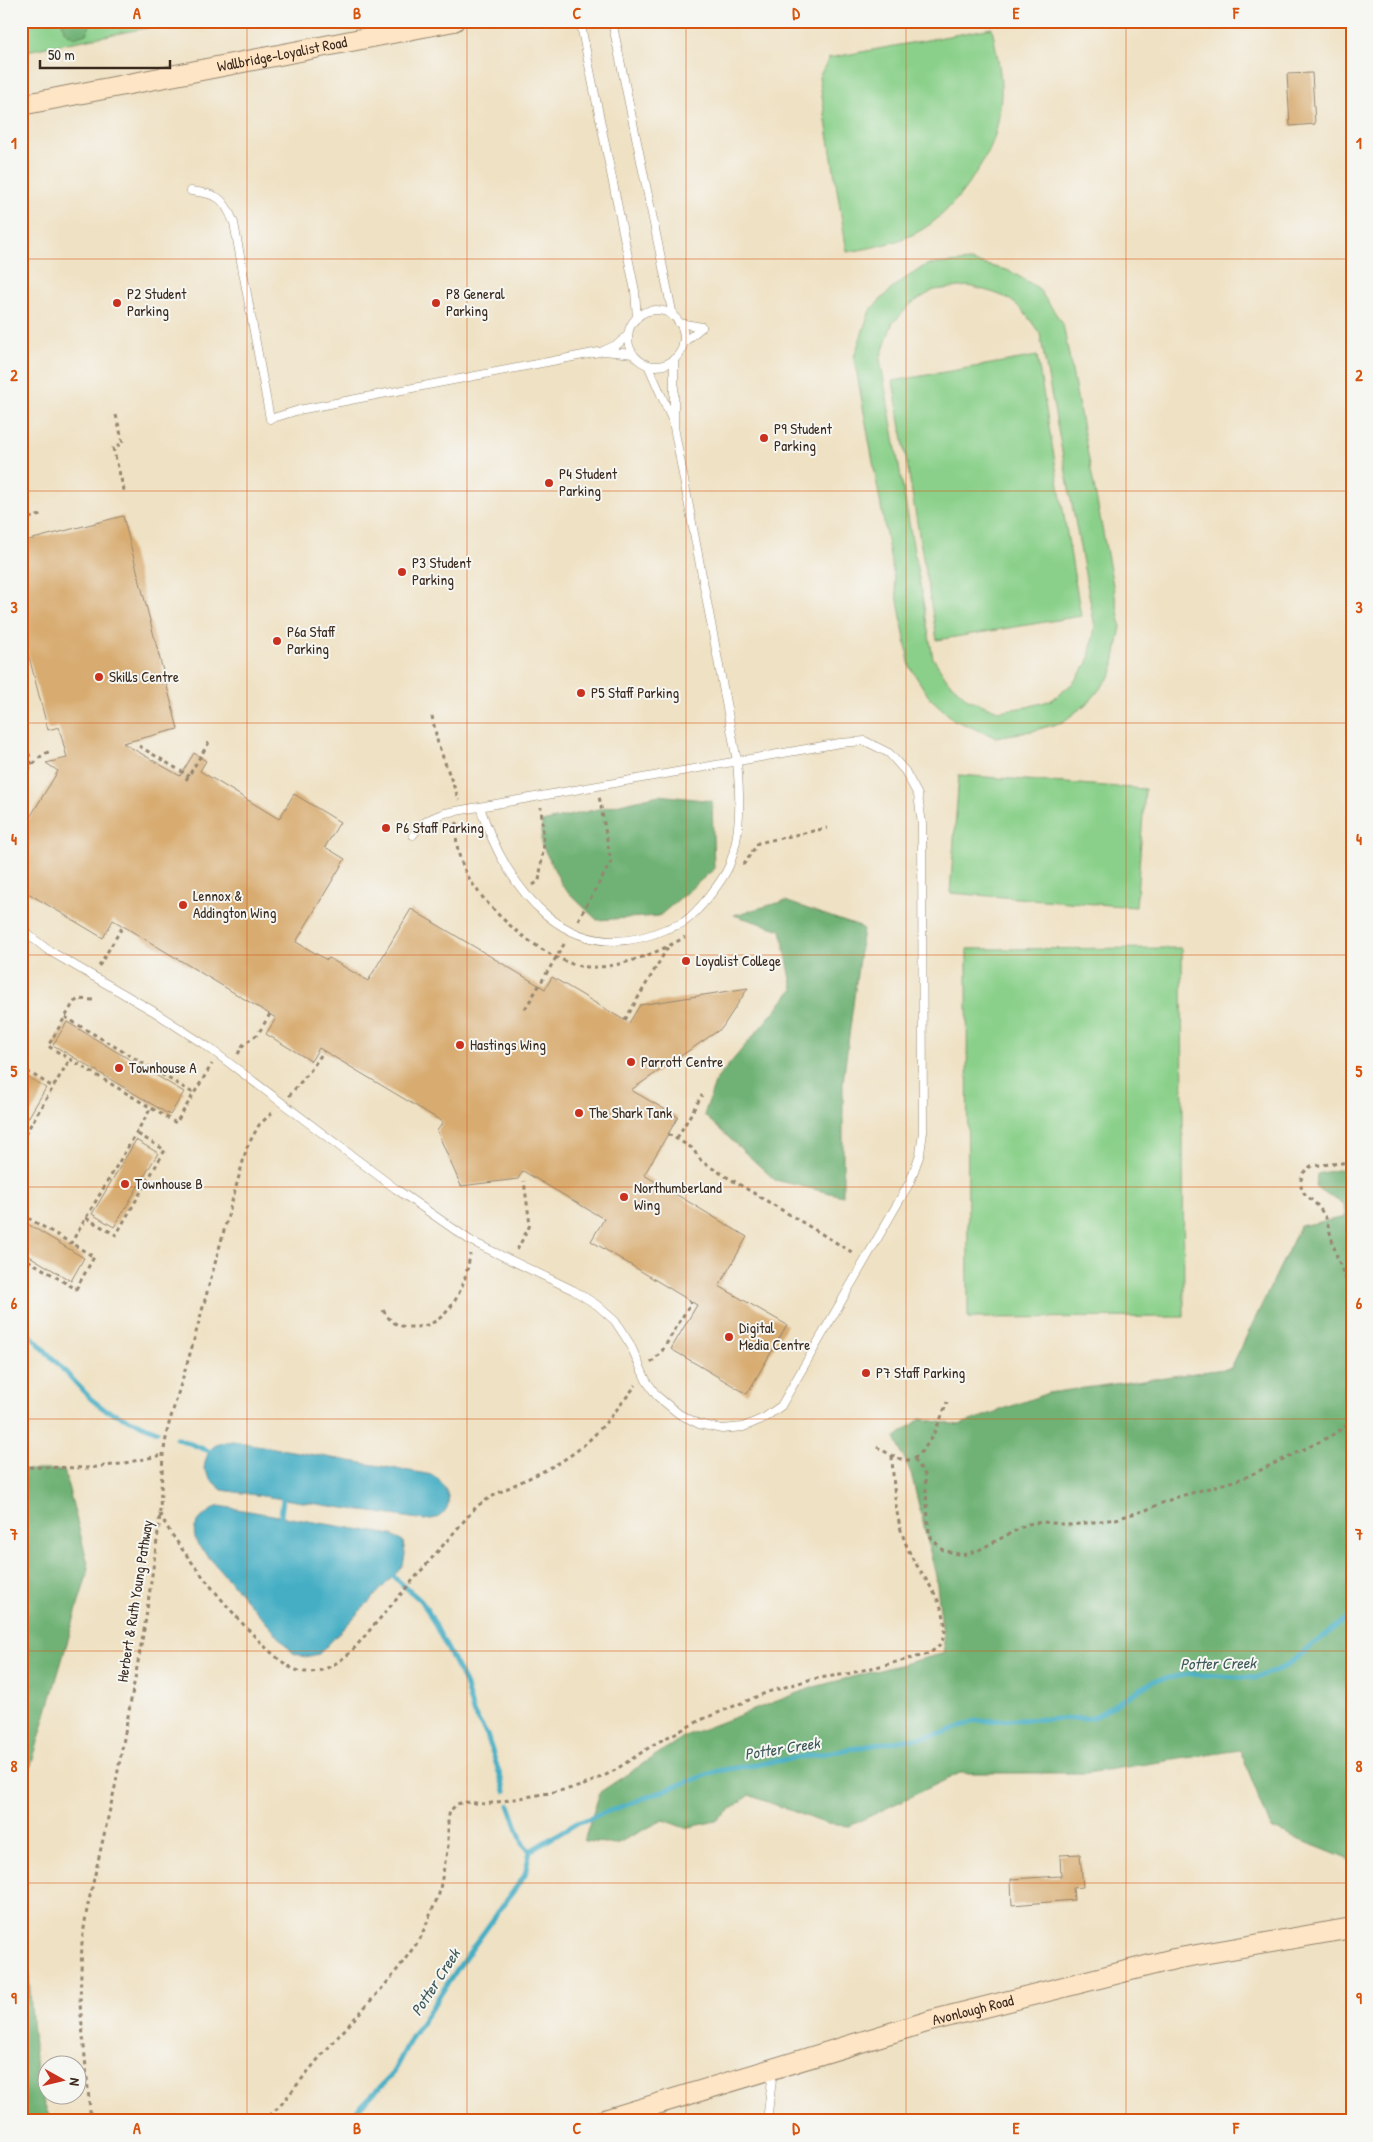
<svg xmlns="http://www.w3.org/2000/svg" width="1373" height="2142" font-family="'Patrick Hand',sans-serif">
  <rect width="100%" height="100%" fill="#f6f6f2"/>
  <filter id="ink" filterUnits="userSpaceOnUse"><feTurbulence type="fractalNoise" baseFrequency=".02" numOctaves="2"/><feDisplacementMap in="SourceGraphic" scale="10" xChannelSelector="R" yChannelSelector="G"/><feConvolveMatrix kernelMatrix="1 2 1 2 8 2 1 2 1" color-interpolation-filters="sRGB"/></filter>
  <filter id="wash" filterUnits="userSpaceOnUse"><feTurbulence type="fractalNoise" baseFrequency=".0096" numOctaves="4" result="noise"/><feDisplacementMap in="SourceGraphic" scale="20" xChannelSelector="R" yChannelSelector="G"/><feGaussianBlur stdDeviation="1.12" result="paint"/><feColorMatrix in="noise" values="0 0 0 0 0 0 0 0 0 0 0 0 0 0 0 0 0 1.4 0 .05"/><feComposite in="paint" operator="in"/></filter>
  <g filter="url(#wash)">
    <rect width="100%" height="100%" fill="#efe1c3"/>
    <!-- green -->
    <g fill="#8ad08a" stroke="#627d54" fill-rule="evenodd">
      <polygon points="21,21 183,21 21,52"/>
      <path d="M992,28C996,50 1002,73 1001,96C1000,113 997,133 990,148C974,179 948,217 916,233C894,244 871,248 847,252L819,77L829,58Z"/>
      <path d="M970,261L1010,271L1038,288L1063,324L1121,627L1112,674L1090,701L1063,722L1032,731L995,737L954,720L929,697L910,667L854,357L870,310L897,284L926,265ZM968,286C1009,296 1016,298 1040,334L1095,627L1088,663L1073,683L1052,700L1027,707L998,711L968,699L948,681L933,658L880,359L892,324L912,303L934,290Z"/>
      <polygon points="1037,356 1081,616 937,640 893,381"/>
      <polygon points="959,775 1145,789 1136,907 950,893"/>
      <polygon points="1182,948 1184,1317 968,1318 967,949"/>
    </g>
    <!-- forest -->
    <g fill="#6fb276" stroke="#556e4a">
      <polygon points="62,21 92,21 86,34 74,38 64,31"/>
      <polygon points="659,795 712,801 714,869 659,916 597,920 563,887 541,843 542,822"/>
      <polygon points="785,901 863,928 843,1082 843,1196 775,1180 704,1115 716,1080 793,989 781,930 734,915"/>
      <polygon points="1346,1168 1352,1169 1352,1861 1271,1828 1240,1750 1086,1773 960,1773 849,1826 827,1824 749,1795 716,1821 685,1828 663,1820 616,1844 584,1841 600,1792 685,1736 814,1687 945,1653 936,1576 911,1473 895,1438 920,1419 959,1425 1048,1393 1231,1368 1300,1226 1346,1217 1343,1204 1316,1187 1317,1174"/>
      <polygon points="21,1470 64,1470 89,1568 21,1800"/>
      <polygon points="21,1873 37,2085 51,2121 21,2121"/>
    </g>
    <!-- water -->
    <g fill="#45aec4" stroke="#406c71">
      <path d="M233,1441L433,1475C445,1484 457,1503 440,1516C437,1519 429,1519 425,1520L222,1490L212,1481L204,1469C207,1449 212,1443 233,1441Z"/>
      <path d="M219,1506L392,1535L403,1541L405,1554L403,1566L319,1654L305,1657L293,1653L198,1545C187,1526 203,1514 219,1506Z"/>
    </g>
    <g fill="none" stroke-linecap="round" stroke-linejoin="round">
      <!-- stream -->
      <g stroke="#45aec4" stroke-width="5">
        <polyline points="21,1325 91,1399 104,1409 157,1431"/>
        <polyline points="176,1438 209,1451"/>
        <polyline points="281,1516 283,1499"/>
        <polyline points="393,1576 420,1600 428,1611 465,1683 473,1712 487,1735 505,1791"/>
        <polyline points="509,1805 523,1844 530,1851"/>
        <polyline points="343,2121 353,2114 391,2076 412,2037 458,1968 525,1875 530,1851 577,1823 717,1771 941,1734 975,1721 1093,1718 1154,1681 1188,1674 1255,1678 1285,1667 1352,1614"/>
      </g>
    </g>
    <g id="blocks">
      <!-- building -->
      <g fill="#d8ac71">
        <polygon points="1312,73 1315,124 1290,126 1287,74"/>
        <polygon points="123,516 178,729 123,743 180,776 194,753 206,761 200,771 279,819 294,794 340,822 325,847 345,859 296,942 327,960 329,958 368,981 411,909 545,989 552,977 629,1023 640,1005 748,988 722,1028 631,1090 678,1117 644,1175 747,1237 719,1286 787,1325 747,1394 671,1349 697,1305 591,1241 604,1219 523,1171 518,1179 461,1186 437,1131 443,1122 319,1048 311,1061 266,1034 276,1018 113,920 103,938 21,889 21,832 58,771 46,763 67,758 59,727 48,730 21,626 21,542"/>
        <polygon points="67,1022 184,1092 170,1115 53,1045"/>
        <polygon points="21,1073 46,1088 21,1130"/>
        <polygon points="136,1140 158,1153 114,1227 92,1214"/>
        <polygon points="21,1220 84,1258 71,1281 21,1251"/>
        <polygon points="1080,1854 1083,1887 1073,1888 1074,1900 1012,1905 1011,1879 1061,1876 1060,1855"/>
      </g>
    </g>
  </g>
  <g filter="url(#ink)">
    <use href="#blocks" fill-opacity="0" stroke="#958670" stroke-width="1"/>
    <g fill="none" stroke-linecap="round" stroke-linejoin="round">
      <defs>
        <g id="lane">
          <polyline points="580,21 635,291 637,318"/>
          <polyline points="612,21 673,316"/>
          <path d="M191,191C219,194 224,198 234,223L270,419L299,410L604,351L633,354"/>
          <circle cx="656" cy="338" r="28"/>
          <polyline points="679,323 702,327"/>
          <polyline points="683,343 702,327"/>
          <polyline points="605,350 618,344 628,335"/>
          <polyline points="648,365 673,422"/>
          <path d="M480,807C507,890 569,972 666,929C672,927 679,925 684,922C698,912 722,882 729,866C742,833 740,796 737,761L674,427V359"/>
          <path d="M21,929L48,950L153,1011L208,1047L396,1189L471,1241L573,1290L597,1305L615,1321L630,1344L646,1380L657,1396L679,1414L699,1424L722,1429L743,1427L764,1418L781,1406L910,1182L920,1154L923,1132L922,824L918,795L905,771L889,753L865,741L840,743L445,813C430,818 422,822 413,835"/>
          <polyline points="767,2121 773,2071"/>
        </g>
        <g id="secondary">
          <path id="s1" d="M21,105L454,21"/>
          <path id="s2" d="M601,2121L930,2021L1174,1959L1352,1928"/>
        </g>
      </defs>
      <!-- lane casing -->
      <use href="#lane" stroke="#958670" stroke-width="9"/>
      <!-- secondary casing -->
      <use href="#secondary" stroke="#958670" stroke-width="22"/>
      <!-- path -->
      <g stroke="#958670" stroke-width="3" stroke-dasharray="4 4" stroke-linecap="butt">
        <polyline points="116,415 123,443 113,448 125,494"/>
        <polyline points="21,520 41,515"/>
        <polyline points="21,527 24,538 21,539"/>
        <polyline points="432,716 438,744 459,800"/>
        <polyline points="21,722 32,766"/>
        <polyline points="139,746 189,776"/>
        <path d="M21,774C35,768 34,757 51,751"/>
        <polyline points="186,780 211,739"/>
        <path d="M457,822C455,837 457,852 463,866C479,905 539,957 580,966C612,972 658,953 685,937"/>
        <polyline points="21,825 25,826"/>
        <polyline points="743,865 758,843 827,828"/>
        <polyline points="533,885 539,881 544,844 541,807"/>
        <polyline points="578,920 611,862 599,796"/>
        <polyline points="99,966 123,926"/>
        <polyline points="93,1000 79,999 74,1002 48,1046 176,1123 212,1064"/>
        <polyline points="525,1009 566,941"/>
        <polyline points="65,1017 193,1093"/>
        <polyline points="625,1020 668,947"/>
        <polyline points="238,1054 243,1045 258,1034 270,1014"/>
        <polyline points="21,1070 22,1068 53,1087"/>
        <polyline points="289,1096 310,1071 324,1051"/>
        <polyline points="668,1134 692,1148 702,1162 855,1254"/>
        <polyline points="677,1138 702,1095"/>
        <polyline points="21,1141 70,1059"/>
        <polyline points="1352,1162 1311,1166 1303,1173 1300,1183 1304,1193 1319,1207 1326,1218 1336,1254 1352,1295"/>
        <polyline points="21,1214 71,1243 151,1108"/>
        <polyline points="86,1218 116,1235 165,1150 136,1133"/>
        <polyline points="517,1250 530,1225 524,1181"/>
        <polyline points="21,1256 76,1289 94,1257 71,1243"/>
        <path d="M383,1310C390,1322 398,1327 411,1327C449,1329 466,1286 470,1254"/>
        <polyline points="651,1363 662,1351 692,1301"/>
        <path d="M877,1447C886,1452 896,1459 906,1460C924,1462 942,1417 947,1402"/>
        <polyline points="915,1459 925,1475 929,1533 932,1539 943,1550 962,1555 979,1550 1028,1524 1043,1522 1071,1525 1116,1519 1146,1510 1174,1498 1244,1478 1329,1437 1352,1422"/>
        <polyline points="21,1467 90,1468 120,1464 163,1455"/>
        <path d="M160,1514C173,1544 266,1660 296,1670C318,1677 335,1665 351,1652L476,1507C506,1485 541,1476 571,1455C596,1438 617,1409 636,1385"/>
        <polyline points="91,2121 80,2004 82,1941 87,1909 115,1787 145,1624 159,1526 163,1455 168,1427 192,1347 247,1147 259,1125 274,1111"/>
        <path d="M263,2121L279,2107L319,2058L391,1978L420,1939L439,1894L448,1846V1819L450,1811L457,1804L464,1802L486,1804L549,1793L582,1786L612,1772L656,1743L703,1719L768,1692L812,1679L847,1674L925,1655C969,1636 930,1586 914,1561C909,1553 906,1544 903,1536C895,1515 893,1478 892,1455"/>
      </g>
      <!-- lane -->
      <use href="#lane" stroke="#fff" stroke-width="8"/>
      <!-- secondary -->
      <use href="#secondary" stroke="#fde5c5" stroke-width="20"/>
    </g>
  </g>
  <!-- grid -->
  <path fill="none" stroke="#d7540e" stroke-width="1" stroke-opacity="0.55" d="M247,21V2121M467,21V2121M686,21V2121M906,21V2121M1126,21V2121M21,259H1352M21,491H1352M21,723H1352M21,955H1352M21,1187H1352M21,1419H1352M21,1651H1352M21,1883H1352"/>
  <!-- markers -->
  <g fill="#c8321e" stroke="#f6f6f2" stroke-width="2">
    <circle cx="117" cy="303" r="5"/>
    <circle cx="436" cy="303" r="5"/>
    <circle cx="764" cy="438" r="5"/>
    <circle cx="549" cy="483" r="5"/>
    <circle cx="402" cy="572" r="5"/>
    <circle cx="277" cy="641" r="5"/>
    <circle cx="99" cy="677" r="5"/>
    <circle cx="581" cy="693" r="5"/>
    <circle cx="386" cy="828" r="5"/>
    <circle cx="183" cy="905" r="5"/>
    <circle cx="686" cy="961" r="5"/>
    <circle cx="460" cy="1045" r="5"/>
    <circle cx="631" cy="1062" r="5"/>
    <circle cx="119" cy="1068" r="5"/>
    <circle cx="579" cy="1113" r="5"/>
    <circle cx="125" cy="1184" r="5"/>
    <circle cx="624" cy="1197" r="5"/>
    <circle cx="729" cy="1337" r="5"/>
    <circle cx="866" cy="1373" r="5"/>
  </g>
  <g text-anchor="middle" stroke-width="4" stroke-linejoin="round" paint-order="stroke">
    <!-- street labels -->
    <g font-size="15" fill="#3b2a1e" stroke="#f6f6f2">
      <text dy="5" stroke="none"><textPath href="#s1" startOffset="266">Wallbridge-Loyalist Road</textPath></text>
      <text transform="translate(135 1601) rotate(-81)" y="5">Herbert &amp; Ruth Young Pathway</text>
      <text dy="5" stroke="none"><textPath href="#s2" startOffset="388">Avonlough Road</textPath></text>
    </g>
    <!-- poi labels -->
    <g font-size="15" fill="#3b2a1e" stroke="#f6f6f2" text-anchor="start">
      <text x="127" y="299">P2 Student<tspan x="127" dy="17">Parking</tspan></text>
      <text x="446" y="299">P8 General<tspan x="446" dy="17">Parking</tspan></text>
      <text x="774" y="434">P9 Student<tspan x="774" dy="17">Parking</tspan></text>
      <text x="559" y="479">P4 Student<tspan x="559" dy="17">Parking</tspan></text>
      <text x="412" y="568">P3 Student<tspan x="412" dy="17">Parking</tspan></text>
      <text x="287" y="637">P6a Staff<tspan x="287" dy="17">Parking</tspan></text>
      <text x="109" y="682">Skills Centre</text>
      <text x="591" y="698">P5 Staff Parking</text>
      <text x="396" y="833">P6 Staff Parking</text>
      <text x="193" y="901">Lennox &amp;<tspan x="193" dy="17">Addington Wing</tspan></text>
      <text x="696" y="966">Loyalist College</text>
      <text x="470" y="1050">Hastings Wing</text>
      <text x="641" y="1067">Parrott Centre</text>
      <text x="129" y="1073">Townhouse A</text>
      <text x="589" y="1118">The Shark Tank</text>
      <text x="135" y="1189">Townhouse B</text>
      <text x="634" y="1193">Northumberland<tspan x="634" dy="17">Wing</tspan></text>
      <text x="739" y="1333">Digital<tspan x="739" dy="17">Media Centre</tspan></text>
      <text x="876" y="1378">P7 Staff Parking</text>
    </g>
    <!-- water labels -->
    <g font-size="16" font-style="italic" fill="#3e5858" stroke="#f6f6f2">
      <text transform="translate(1218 1663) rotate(-1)" y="6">Potter Creek</text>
      <text transform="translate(782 1748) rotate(-9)" y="6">Potter Creek</text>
      <text transform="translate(435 1982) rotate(-57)" y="6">Potter Creek</text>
    </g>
  </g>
  <!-- margin -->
  <rect width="1373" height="2142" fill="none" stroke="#f6f6f2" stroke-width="55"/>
  <!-- north arrow -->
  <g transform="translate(62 2080) rotate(98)"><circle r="24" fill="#f6f6f2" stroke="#aba49d"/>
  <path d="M0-4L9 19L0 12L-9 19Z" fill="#c8321e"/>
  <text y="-8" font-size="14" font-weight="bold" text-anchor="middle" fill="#3b2a1e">N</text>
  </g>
  <!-- scale -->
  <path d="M40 60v8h130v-8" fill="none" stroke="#3b2a1e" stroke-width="2.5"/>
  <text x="48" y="60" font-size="15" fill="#3b2a1e" stroke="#f6f6f2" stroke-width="4" paint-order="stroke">50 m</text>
  <rect x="28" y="28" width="1318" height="2086" fill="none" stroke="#d7540e" stroke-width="2"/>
  <g font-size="16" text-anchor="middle" font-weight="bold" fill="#d7540e">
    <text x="137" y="19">A</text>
    <text x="357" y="19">B</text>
    <text x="577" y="19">C</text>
    <text x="796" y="19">D</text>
    <text x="1016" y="19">E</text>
    <text x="1236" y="19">F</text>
    <text x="14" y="149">1</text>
    <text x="1359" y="149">1</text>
    <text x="14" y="381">2</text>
    <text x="1359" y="381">2</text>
    <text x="14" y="613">3</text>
    <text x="1359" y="613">3</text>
    <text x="14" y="845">4</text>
    <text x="1359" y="845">4</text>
    <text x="14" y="1077">5</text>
    <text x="1359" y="1077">5</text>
    <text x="14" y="1309">6</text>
    <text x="1359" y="1309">6</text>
    <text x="14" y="1540">7</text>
    <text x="1359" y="1540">7</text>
    <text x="14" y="1772">8</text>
    <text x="1359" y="1772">8</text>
    <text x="14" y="2004">9</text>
    <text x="1359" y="2004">9</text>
    <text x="137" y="2134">A</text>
    <text x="357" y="2134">B</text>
    <text x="577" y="2134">C</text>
    <text x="796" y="2134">D</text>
    <text x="1016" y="2134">E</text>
    <text x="1236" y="2134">F</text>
  </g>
</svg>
